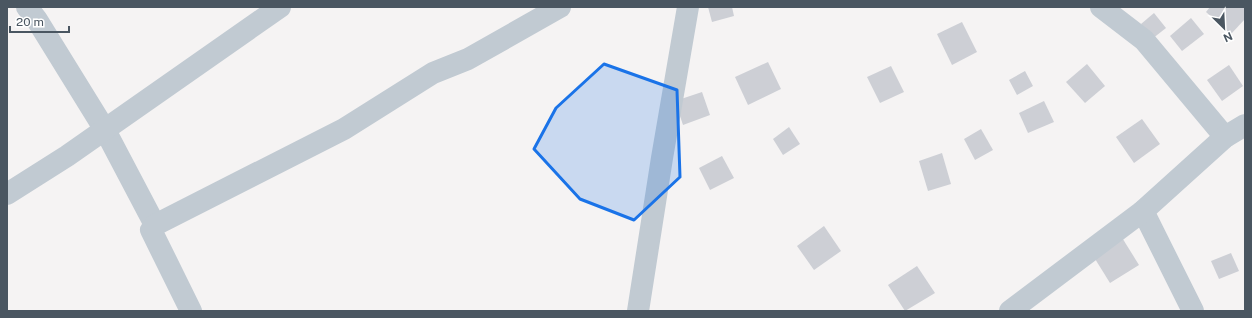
<svg xmlns="http://www.w3.org/2000/svg" width="1252" height="318" font-family="'Public Sans',sans-serif">
  <rect width="100%" height="100%" fill="#f5f3f3"/>
  <!-- building -->
  <g fill="#cdcfd5">
    <polygon points="708,7 732,7 734,16 712,22"/>
    <polygon points="1210,7 1245,7 1245,19 1231,34 1206,12"/>
    <polygon points="1154,13 1166,28 1152,39 1141,24"/>
    <polygon points="1191,18 1204,34 1182,51 1170,36"/>
    <polygon points="962,22 977,52 952,65 937,34"/>
    <polygon points="768,62 781,89 748,105 735,77"/>
    <polygon points="1087,64 1105,86 1085,103 1066,82"/>
    <polygon points="1229,65 1243,86 1222,101 1207,80"/>
    <polygon points="891,66 904,92 880,103 867,77"/>
    <polygon points="1025,71 1033,86 1017,95 1009,80"/>
    <polygon points="702,92 710,115 683,125 675,101"/>
    <polygon points="1044,101 1054,122 1028,133 1019,113"/>
    <polygon points="1142,119 1160,144 1134,163 1116,137"/>
    <polygon points="789,127 800,144 783,155 773,139"/>
    <polygon points="981,129 993,150 975,160 964,139"/>
    <polygon points="942,153 951,184 928,191 919,161"/>
    <polygon points="722,156 734,178 710,190 699,168"/>
    <polygon points="824,226 841,251 814,270 797,246"/>
    <polygon points="1121,236 1139,265 1110,283 1092,254"/>
    <polygon points="1231,253 1239,271 1219,279 1211,261"/>
    <polygon points="917,266 935,293 905,311 888,285"/>
  </g>
  <g fill="none" stroke-linecap="round" stroke-linejoin="round">
    <!-- minor -->
    <g stroke="#c1cad2" stroke-width="22">
      <polyline points="27,7 37,20 105,130 155,225"/>
      <polyline points="1101,7 1144,40 1225,137"/>
      <polyline points="7,194 67,156 280,7"/>
      <polyline points="1143,211 1193,311"/>
      <polyline points="191,311 151,230 155,225 344,129 433,73 468,59 560,7"/>
      <polyline points="638,311 662,158 688,7"/>
      <polyline points="1010,311 1143,211 1225,137 1245,125"/>
    </g>
  </g>
  <!-- marked area -->
  <path fill="#1a73e8" fill-opacity="0.2" stroke="#1a73e8" stroke-width="3" stroke-linejoin="round" d="M604,64L677,90L680,177L634,220L580,199L534,149L556,108Z"/>
  <!-- border -->
  <rect width="1252" height="318" fill="none" stroke="#4a5661" stroke-width="16"/>
  <!-- north arrow -->
  <g transform="translate(1224 28) rotate(156)" stroke="#ffffff" stroke-width="3" paint-order="stroke">
  <path d="M0-3L7 15L0 10L-7 15Z" fill="#4a5661"/>
  <text y="-6" font-size="11" font-weight="bold" text-anchor="middle" fill="#4a5661">N</text>
  </g>
  <!-- scale -->
  <path d="M10 26v6h59v-6" fill="none" stroke="#4a5661" stroke-width="2"/>
  <text x="16" y="26" font-size="12" fill="#4a5661" stroke="#ffffff" stroke-width="3" paint-order="stroke">20 m</text>
</svg>
